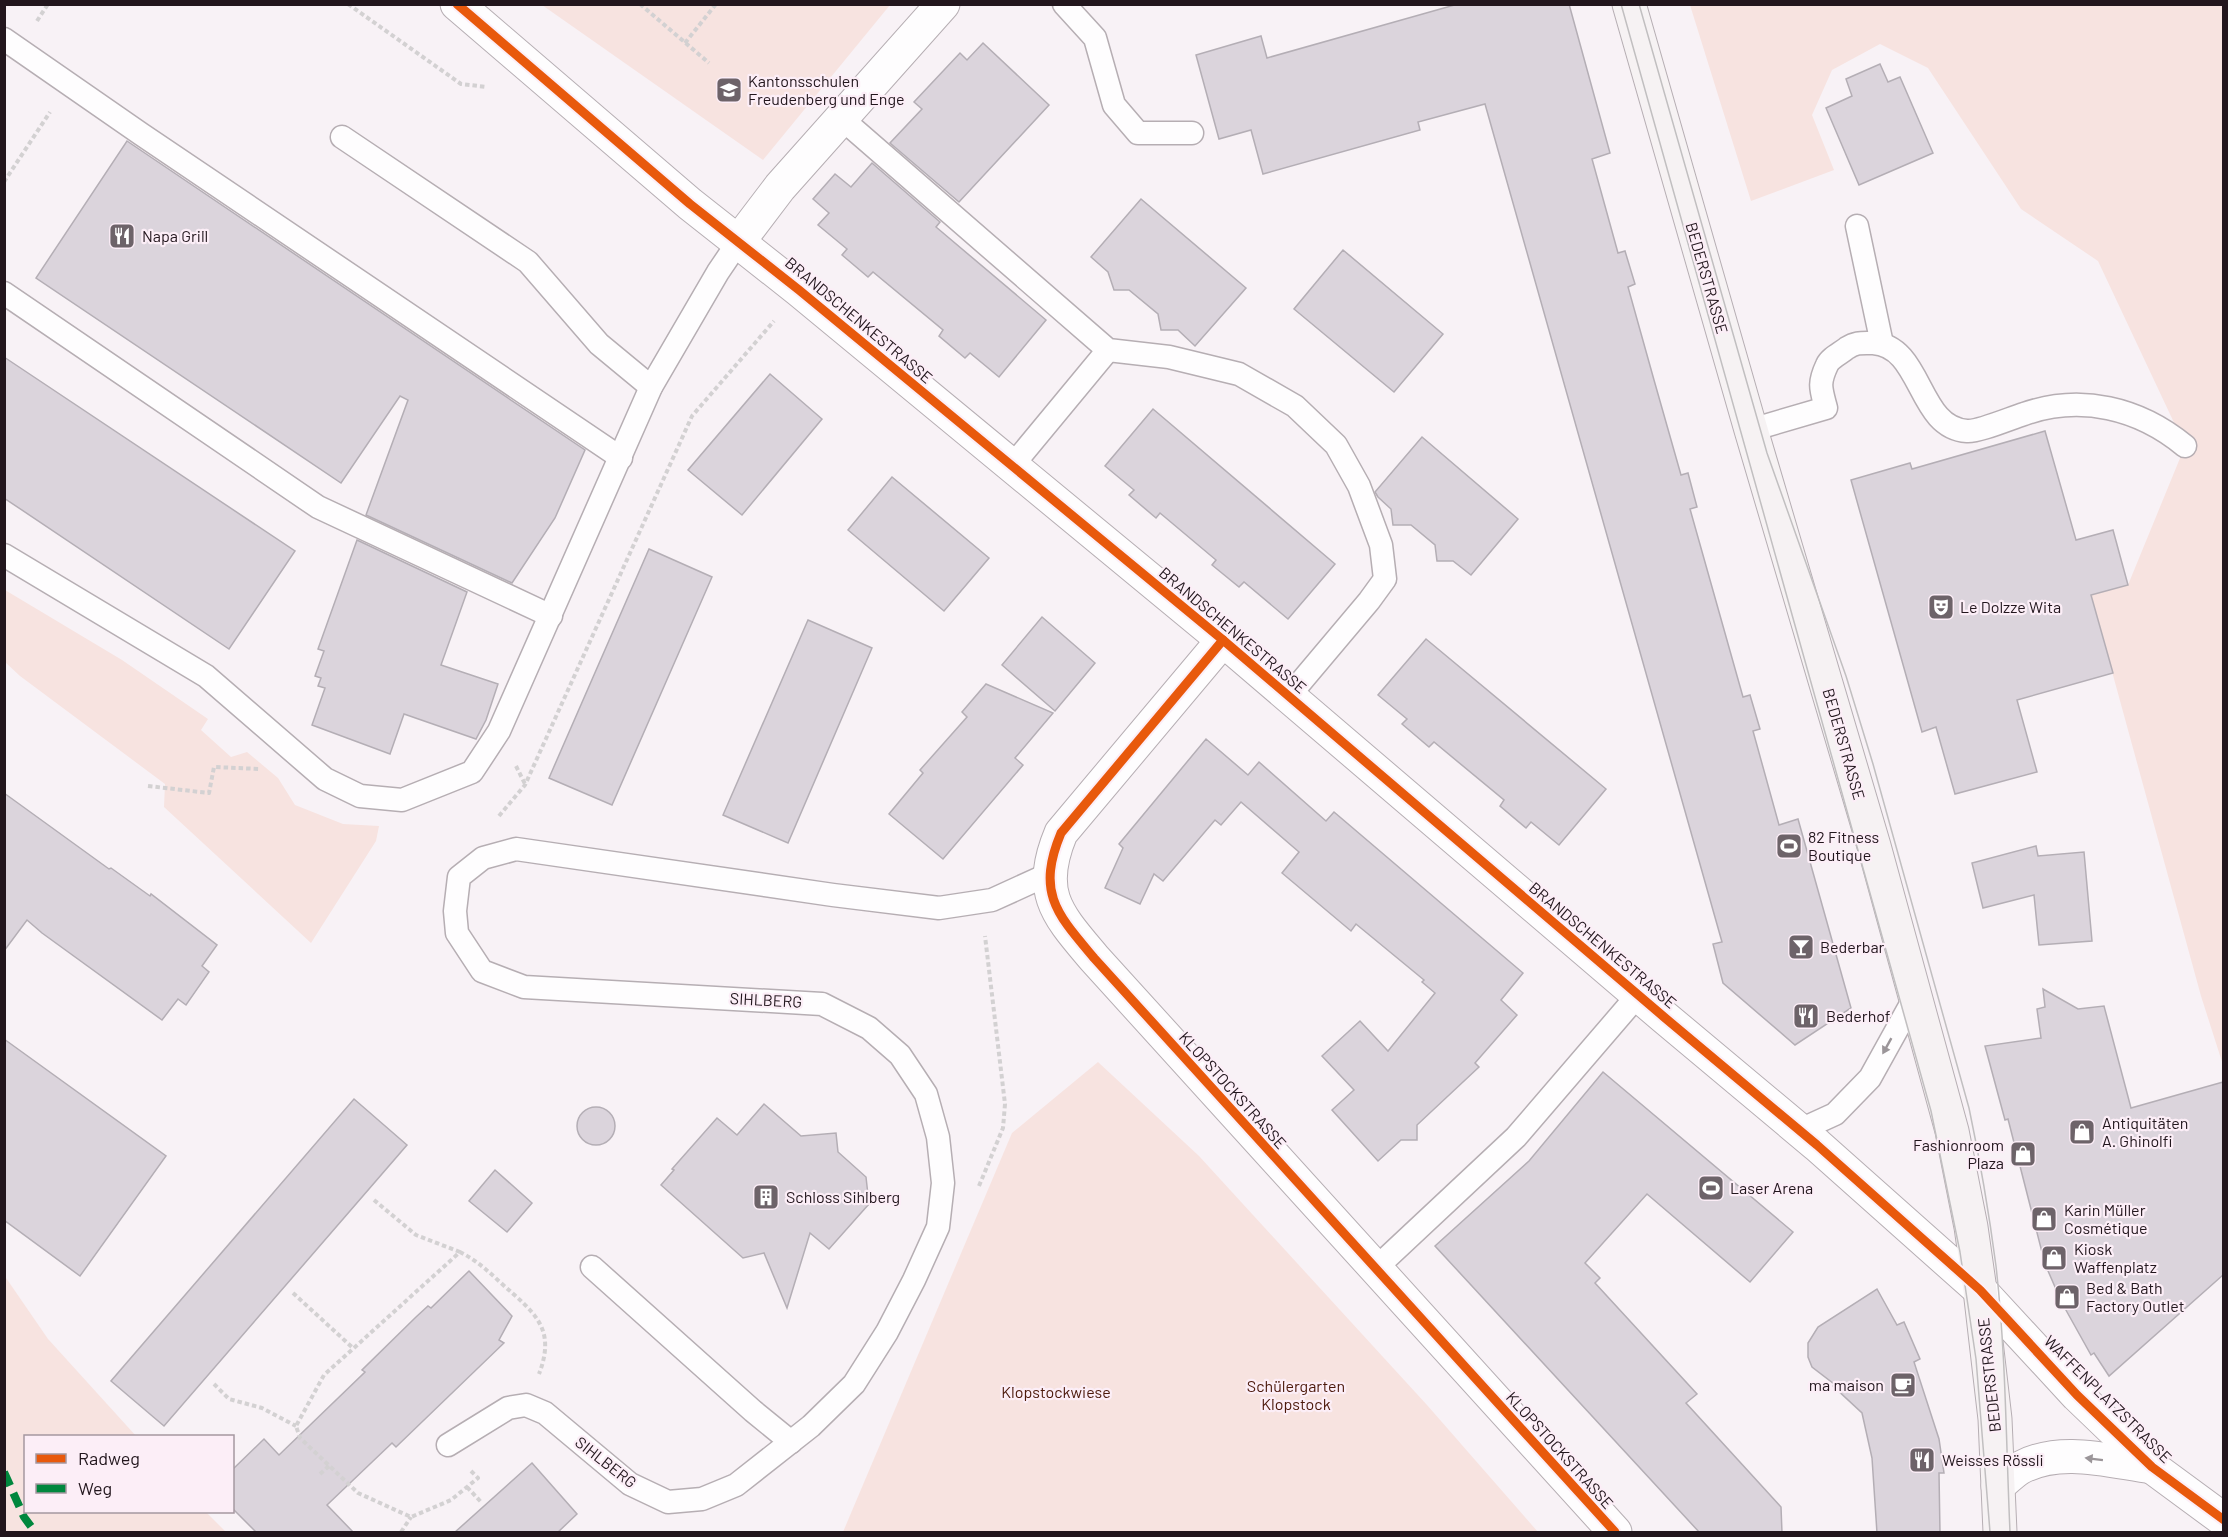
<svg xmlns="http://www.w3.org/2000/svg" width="2228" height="1537" font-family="Barlow,sans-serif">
  <rect width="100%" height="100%" fill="#f8f2f6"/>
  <!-- green -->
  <g fill="#f7e3e0">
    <polygon points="542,5 890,4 890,5 763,160"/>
    <polygon points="1690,5 2223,5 2223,1065 2201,996 2091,595 2128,585 2185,446 2098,261 2021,209 1928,68 1880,44 1832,70 1812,115 1834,170 1751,201"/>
    <polygon points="5,590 122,660 208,719 201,730 231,757 247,752 278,778 295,805 343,824 379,826 376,841 311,943 164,807 165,784 20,676 5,662"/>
    <polygon points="1098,1062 1199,1156 1427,1405 1538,1532 843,1532 1012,1133"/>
    <polygon points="4,1275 48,1339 136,1436 26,1436 26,1512 206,1512 226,1532 5,1532"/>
  </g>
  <!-- building -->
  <g fill="#dbd4dc" stroke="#b4aeb5" stroke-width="1.5">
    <polygon points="1458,4 1569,4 1610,153 1592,159 1618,253 1625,251 1635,284 1628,287 1654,380 1681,475 1688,473 1697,507 1690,509 1743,697 1750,695 1760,729 1753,731 1779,825 1798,819 1851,1008 1795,1045 1723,983 1713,944 1722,942 1485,104 1418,122 1420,130 1263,174 1251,130 1219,139 1196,55 1261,36 1267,58"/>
    <polygon points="983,43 1049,105 959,202 890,143 922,109 914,102 960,53 967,60"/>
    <polygon points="1880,64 1888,82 1900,77 1933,153 1859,185 1826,108 1852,96 1846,79"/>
    <polygon points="127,141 585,450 555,518 512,583 366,515 408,400 400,396 341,483 36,278"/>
    <polygon points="872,163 940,222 936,227 1046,320 999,377 970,353 965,358 939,336 943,330 873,272 868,277 842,255 847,249 818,225 829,213 813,199 835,174 851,187"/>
    <polygon points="1141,199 1246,288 1195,346 1178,330 1161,330 1158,314 1129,290 1114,290 1108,272 1091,257"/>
    <polygon points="1343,250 1443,334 1394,392 1294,309"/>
    <polygon points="4,357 295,551 229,649 4,498"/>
    <polygon points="770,374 822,419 742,515 688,470"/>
    <polygon points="1153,409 1335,564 1288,619 1244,582 1239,587 1212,565 1216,560 1160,513 1156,518 1129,495 1134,490 1105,466"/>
    <polygon points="2045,431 2076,540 2113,530 2128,585 2091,595 2113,673 2017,700 2037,772 1955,794 1936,727 1922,732 1851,480 1910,463 1912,469"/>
    <polygon points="1422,437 1518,519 1471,575 1453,561 1437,561 1435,545 1411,525 1393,525 1391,509 1378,497 1375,492"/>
    <polygon points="892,477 989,558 944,611 848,530"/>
    <polygon points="357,540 467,592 441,665 498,684 486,720 476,739 404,714 390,754 312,725 325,688 318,686 321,678 315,676 324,651 318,649"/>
    <polygon points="649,549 712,577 612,805 549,778"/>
    <polygon points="1042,617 1095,663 1055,711 1002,665"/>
    <polygon points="808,620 872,648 788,843 723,815"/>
    <polygon points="1426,639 1606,789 1559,845 1531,822 1526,828 1500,806 1504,800 1434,742 1429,747 1402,724 1407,719 1378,695"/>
    <polygon points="986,684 1053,713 1015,758 1023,765 943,859 889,814 923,773 920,770 967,717 962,712"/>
    <polygon points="1206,739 1248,775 1259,762 1326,821 1334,812 1523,973 1501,1000 1517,1015 1475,1063 1479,1067 1417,1125 1417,1140 1401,1140 1378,1161 1332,1110 1354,1090 1322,1056 1360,1021 1388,1051 1435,993 1422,982 1424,980 1356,924 1351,931 1282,873 1299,852 1241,802 1221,825 1215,820 1163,881 1154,874 1140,904 1105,888 1123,848 1119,844"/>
    <polygon points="4,793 109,869 111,868 150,896 151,894 217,945 202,966 209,972 186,1005 178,999 162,1020 42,933 27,920 4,951"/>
    <polygon points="2036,846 2038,856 2084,852 2092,941 2039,945 2034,895 1983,908 1972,863"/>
    <polygon points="2043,989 2078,1009 2104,1006 2131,1108 2223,1082 2223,1275 2109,1376 2094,1353 2091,1355 2062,1303 2045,1264 2008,1119 2005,1120 1985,1046 2041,1038 2037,1009 2045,1007"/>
    <polygon points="4,1039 166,1156 80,1276 4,1220"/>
    <polygon points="1603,1072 1793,1232 1750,1282 1647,1194 1585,1263 1600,1278 1595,1283 1697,1394 1686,1403 1781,1507 1782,1533 1700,1533 1435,1246 1529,1161"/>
    <polygon points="354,1099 407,1145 164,1426 111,1381"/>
    <polygon points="764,1104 801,1136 836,1133 838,1152 866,1177 869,1204 829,1249 810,1233 787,1308 764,1253 743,1258 661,1185 674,1170 672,1169 717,1118 737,1135"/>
    <circle cx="596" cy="1126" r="19"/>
    <polygon points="495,1170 532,1203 507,1232 469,1201"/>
    <polygon points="469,1271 512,1316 499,1340 504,1343 396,1447 392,1443 327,1505 354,1533 257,1533 232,1508 232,1470 264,1439 279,1455 365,1372 362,1370 416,1317 428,1306 431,1308"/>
    <polygon points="1877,1289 1897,1325 1904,1322 1920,1359 1914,1362 1939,1439 1944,1473 1939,1473 1940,1533 1877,1533 1872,1458 1862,1413 1833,1386 1834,1384 1812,1367 1808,1357 1808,1343 1818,1327"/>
    <polygon points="532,1463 577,1514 557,1533 454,1533"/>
  </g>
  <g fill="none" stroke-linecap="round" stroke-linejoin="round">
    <defs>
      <g id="service">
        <polyline points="1064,4 1095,38 1114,105 1138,133 1192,133"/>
        <polyline points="4,39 141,134 621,458"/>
        <polyline points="841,118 1108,350 1169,357 1239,374 1295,406 1336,445 1359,486 1381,545 1385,579 1369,601 1289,696"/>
        <polyline points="342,137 528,262 599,344 651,387"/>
        <polyline points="1857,226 1882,344"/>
        <polyline points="4,293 318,507 551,616"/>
        <path d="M1751,430L1826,408C1821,389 1818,384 1827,365C1830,358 1841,353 1847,348C1856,342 1862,343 1873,343C1923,346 1917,428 1967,431C1978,432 2011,418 2024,414C2081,394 2139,408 2185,446"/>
        <polyline points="1012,466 1108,350"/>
        <polyline points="4,555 206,676 325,779 360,796 402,800 472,772 499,731 651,387 718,272 739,241"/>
        <polyline points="1800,1130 1835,1114 1870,1078 1916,995"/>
        <polyline points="592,1267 753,1411 791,1442"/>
        <polyline points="1375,1269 1516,1137 1638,995"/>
        <polyline points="448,1445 508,1408 526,1405 545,1413 630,1484 668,1502 702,1499 736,1485 811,1426 854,1384 887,1332 914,1280 938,1227 943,1183 938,1137 926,1094 900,1055 869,1028 822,1004 524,987 482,971 457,933 455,911 459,877 483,858 516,849 833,895 939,908 992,900 1049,874"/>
      </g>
      <g id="minor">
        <polyline points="739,241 780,187 943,4"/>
        <path d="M1223,640L1061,833C1036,893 1057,914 1094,958L1615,1532"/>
      </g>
      <g id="tertiary">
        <polyline points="457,4 690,204 799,290 1223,640 1664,1017 1817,1145 1980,1290 2077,1395 2152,1467 2224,1520"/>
        <path d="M1998,1486C2005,1480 2012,1473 2020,1468C2060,1446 2109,1461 2152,1467"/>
      </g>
      <polyline id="secondary" points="1629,4 1751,430 1874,846 1952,1131 1971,1227 1980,1290 1995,1419 2000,1532"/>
    </defs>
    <!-- service casing -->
    <use href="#service" stroke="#b6aeb3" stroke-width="25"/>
    <!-- minor casing -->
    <use href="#minor" stroke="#b6aeb3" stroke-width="35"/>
    <!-- tertiary casing -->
    <use href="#tertiary" stroke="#b6aeb3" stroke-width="35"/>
    <!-- secondary casing -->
    <use href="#secondary" stroke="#b6aeb3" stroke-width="35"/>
    <!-- path -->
    <g stroke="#d3d1d2" stroke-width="4" stroke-dasharray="4.5 3" stroke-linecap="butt">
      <polyline points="348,4 461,84 487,87"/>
      <polyline points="640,4 709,63"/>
      <polyline points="37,21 48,4"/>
      <polyline points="685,43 716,4"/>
      <polyline points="4,182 50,112"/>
      <polyline points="516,766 525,784"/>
      <polyline points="148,786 209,793 214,767 260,769"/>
      <polyline points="499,816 525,785 692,416 774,321"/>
      <polyline points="979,1186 1003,1128 1005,1104 985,936"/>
      <polyline points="374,1200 416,1235 460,1252"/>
      <polyline points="293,1293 353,1348"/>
      <polyline points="214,1384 229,1399 262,1408 296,1426"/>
      <path d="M471,1471L478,1478L451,1500L411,1517L358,1493L300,1438L296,1426L324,1375L460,1252C476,1260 488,1271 501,1283C533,1312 557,1327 539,1374"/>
      <polyline points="320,1474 329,1466"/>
      <polyline points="467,1487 481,1502"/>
      <polyline points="401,1532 411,1517"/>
    </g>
    <!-- service -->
    <use href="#service" stroke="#fefdfe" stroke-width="22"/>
    <!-- minor -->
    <use href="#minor" stroke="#fefdfe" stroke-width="33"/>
    <!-- tertiary -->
    <use href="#tertiary" stroke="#fefdfe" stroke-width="33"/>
    <!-- secondary -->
    <use href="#secondary" stroke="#f6f2f3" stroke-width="33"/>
    <!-- tram -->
    <g stroke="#c1bfc0" stroke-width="1.5">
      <polyline points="1621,4 1931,1111 1960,1252 1976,1359 1990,1532"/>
      <path d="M1639,4L1767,453L1846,676L1873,764L1969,1108C1980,1160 1989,1213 1996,1266C2006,1354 2006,1444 2010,1532"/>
    </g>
    <!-- quiet -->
    <polyline stroke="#00873e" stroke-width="8" stroke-dasharray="15 8" stroke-linecap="butt" points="4,1472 24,1517 35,1532"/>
    <defs>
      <g id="cycleway">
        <polyline points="457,4 690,204 799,290 1223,640 1664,1017 1817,1145 1980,1290 2077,1395 2152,1467 2224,1520"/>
        <path d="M1223,640L1061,833C1036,893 1057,914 1094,958L1615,1532"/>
      </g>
    </defs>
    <!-- cycleway casing -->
    <use href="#cycleway" stroke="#fceef7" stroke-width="13"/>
    <!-- cycleway -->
    <use href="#cycleway" stroke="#e8590c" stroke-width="9"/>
  </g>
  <!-- one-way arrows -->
  <defs><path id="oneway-solid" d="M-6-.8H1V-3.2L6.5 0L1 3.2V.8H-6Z" transform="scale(1.5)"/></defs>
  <g fill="#9b9599">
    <use href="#oneway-solid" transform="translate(1887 1046) rotate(119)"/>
    <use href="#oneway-solid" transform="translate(2094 1459) rotate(-173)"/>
  </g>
  <!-- icons -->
  <defs>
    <symbol id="school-square" viewBox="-11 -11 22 22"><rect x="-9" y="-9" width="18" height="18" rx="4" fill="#6d6369" stroke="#fceef7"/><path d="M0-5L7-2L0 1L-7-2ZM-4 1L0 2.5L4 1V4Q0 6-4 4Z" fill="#fff"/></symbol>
    <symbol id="restaurant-square" viewBox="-11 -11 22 22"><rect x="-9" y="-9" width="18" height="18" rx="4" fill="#6d6369" stroke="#fceef7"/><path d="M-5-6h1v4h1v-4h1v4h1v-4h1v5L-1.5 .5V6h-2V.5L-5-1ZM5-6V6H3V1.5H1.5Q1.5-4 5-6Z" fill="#fff"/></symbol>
    <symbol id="theatre-square" viewBox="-11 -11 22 22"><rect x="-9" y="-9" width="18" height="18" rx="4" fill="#6d6369" stroke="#fceef7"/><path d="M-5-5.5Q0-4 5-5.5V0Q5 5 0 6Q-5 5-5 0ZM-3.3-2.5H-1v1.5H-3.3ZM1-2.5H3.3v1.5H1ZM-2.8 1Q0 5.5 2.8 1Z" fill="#fff"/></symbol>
    <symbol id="stadium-square" viewBox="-11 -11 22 22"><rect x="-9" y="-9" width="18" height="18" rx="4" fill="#6d6369" stroke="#fceef7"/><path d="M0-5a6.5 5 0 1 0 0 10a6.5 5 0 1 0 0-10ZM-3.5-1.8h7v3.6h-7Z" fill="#fff"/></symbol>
    <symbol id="bar-square" viewBox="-11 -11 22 22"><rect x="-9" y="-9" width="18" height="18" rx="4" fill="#6d6369" stroke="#fceef7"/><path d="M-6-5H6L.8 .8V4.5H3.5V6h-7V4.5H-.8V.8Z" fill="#fff"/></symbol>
    <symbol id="shop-square" viewBox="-11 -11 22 22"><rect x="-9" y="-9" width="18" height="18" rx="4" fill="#6d6369" stroke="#fceef7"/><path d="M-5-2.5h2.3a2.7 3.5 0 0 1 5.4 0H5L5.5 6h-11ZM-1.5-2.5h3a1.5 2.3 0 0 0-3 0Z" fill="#fff"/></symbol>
    <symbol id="building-square" viewBox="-11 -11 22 22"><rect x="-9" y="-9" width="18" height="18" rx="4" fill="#6d6369" stroke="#fceef7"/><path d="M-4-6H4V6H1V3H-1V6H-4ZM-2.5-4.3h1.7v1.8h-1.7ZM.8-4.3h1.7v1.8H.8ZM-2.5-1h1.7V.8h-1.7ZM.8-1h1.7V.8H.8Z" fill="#fff"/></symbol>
    <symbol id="cafe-square" viewBox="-11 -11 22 22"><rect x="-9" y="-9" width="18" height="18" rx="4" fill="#6d6369" stroke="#fceef7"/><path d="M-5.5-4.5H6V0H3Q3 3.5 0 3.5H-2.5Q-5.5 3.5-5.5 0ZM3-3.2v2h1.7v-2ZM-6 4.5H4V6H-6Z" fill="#fff"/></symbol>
  </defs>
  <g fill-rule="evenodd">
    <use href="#school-square" x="714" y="75" width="30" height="30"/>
    <use href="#restaurant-square" x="107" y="221" width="30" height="30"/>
    <use href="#theatre-square" x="1926" y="592" width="30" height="30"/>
    <use href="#stadium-square" x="1774" y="831" width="30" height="30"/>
    <use href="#bar-square" x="1786" y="932" width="30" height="30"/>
    <use href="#restaurant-square" x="1791" y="1001" width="30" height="30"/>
    <use href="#shop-square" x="2067" y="1117" width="30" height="30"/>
    <use href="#shop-square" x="2008" y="1139" width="30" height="30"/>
    <use href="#stadium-square" x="1696" y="1173" width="30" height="30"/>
    <use href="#building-square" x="751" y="1182" width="30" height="30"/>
    <use href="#shop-square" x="2029" y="1204" width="30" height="30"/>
    <use href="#shop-square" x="2039" y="1243" width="30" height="30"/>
    <use href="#shop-square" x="2052" y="1282" width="30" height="30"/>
    <use href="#cafe-square" x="1888" y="1370" width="30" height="30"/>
    <use href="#restaurant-square" x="1907" y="1445" width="30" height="30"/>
  </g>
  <g text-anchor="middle" stroke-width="4.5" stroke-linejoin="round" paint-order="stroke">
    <!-- poi labels -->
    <g font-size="16" fill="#22161d" stroke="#fceef7" text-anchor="start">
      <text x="748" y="87">Kantonsschulen<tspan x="748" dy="18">Freudenberg und Enge</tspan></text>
      <text x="142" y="242">Napa Grill</text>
      <text x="1960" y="613">Le Dolzze Wita</text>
      <text x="1808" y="843">82 Fitness<tspan x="1808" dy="18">Boutique</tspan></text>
      <text x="1820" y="953">Bederbar</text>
      <text x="1826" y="1022">Bederhof</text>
      <text x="2102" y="1129">Antiquitäten<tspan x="2102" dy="18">A. Ghinolfi</tspan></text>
      <text x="2004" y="1151" text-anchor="end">Fashionroom<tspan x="2004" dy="18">Plaza</tspan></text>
      <text x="1730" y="1194">Laser Arena</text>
      <text x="786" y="1203">Schloss Sihlberg</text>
      <text x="2064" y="1216">Karin Müller<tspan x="2064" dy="18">Cosmétique</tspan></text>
      <text x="2074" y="1255">Kiosk<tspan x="2074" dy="18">Waffenplatz</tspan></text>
      <text x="2086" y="1294">Bed &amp; Bath<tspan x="2086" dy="18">Factory Outlet</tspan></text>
      <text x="1884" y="1391" text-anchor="end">ma maison</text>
      <text x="1942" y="1466">Weisses Rössli</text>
    </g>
    <!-- street labels -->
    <g font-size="16" fill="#22161d" stroke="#fceef7">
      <text transform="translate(1707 278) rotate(74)" y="6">BEDERSTRASSE</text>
      <text transform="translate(859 320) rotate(40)" y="6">BRANDSCHENKESTRASSE</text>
      <text transform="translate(1233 630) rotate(40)" y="6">BRANDSCHENKESTRASSE</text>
      <text transform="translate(1844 744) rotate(74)" y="6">BEDERSTRASSE</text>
      <text transform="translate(1603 945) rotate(40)" y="6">BRANDSCHENKESTRASSE</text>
      <text transform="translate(766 1000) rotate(3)" y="6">SIHLBERG</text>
      <text transform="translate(1233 1090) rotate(48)" y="6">KLOPSTOCKSTRASSE</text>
      <text transform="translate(1989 1375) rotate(-96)" y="6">BEDERSTRASSE</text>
      <text transform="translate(2108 1399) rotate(45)" y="6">WAFFENPLATZSTRASSE</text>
      <text transform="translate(1560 1450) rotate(48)" y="6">KLOPSTOCKSTRASSE</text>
      <text transform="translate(606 1462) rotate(38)" y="6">SIHLBERG</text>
    </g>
    <!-- park labels -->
    <g font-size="16" fill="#4b180a" stroke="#fceef7">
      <text x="1296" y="1392">Schülergarten<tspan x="1296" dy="18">Klopstock</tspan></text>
      <text x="1056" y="1398">Klopstockwiese</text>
    </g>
  </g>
  <!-- border -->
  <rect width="2228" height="1537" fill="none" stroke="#22161d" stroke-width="12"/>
  <!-- legend -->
  <rect x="24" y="1435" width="210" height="78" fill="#fceef7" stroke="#a598a0" stroke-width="1.5"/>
  <rect x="36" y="1454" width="30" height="9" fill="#e8590c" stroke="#a598a0" stroke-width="1.5"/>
  <text x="78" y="1465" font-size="18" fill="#22161d">Radweg</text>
  <rect x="36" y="1484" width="30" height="9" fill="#00873e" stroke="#a598a0" stroke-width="1.5"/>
  <text x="78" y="1495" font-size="18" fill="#22161d">Weg</text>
</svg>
